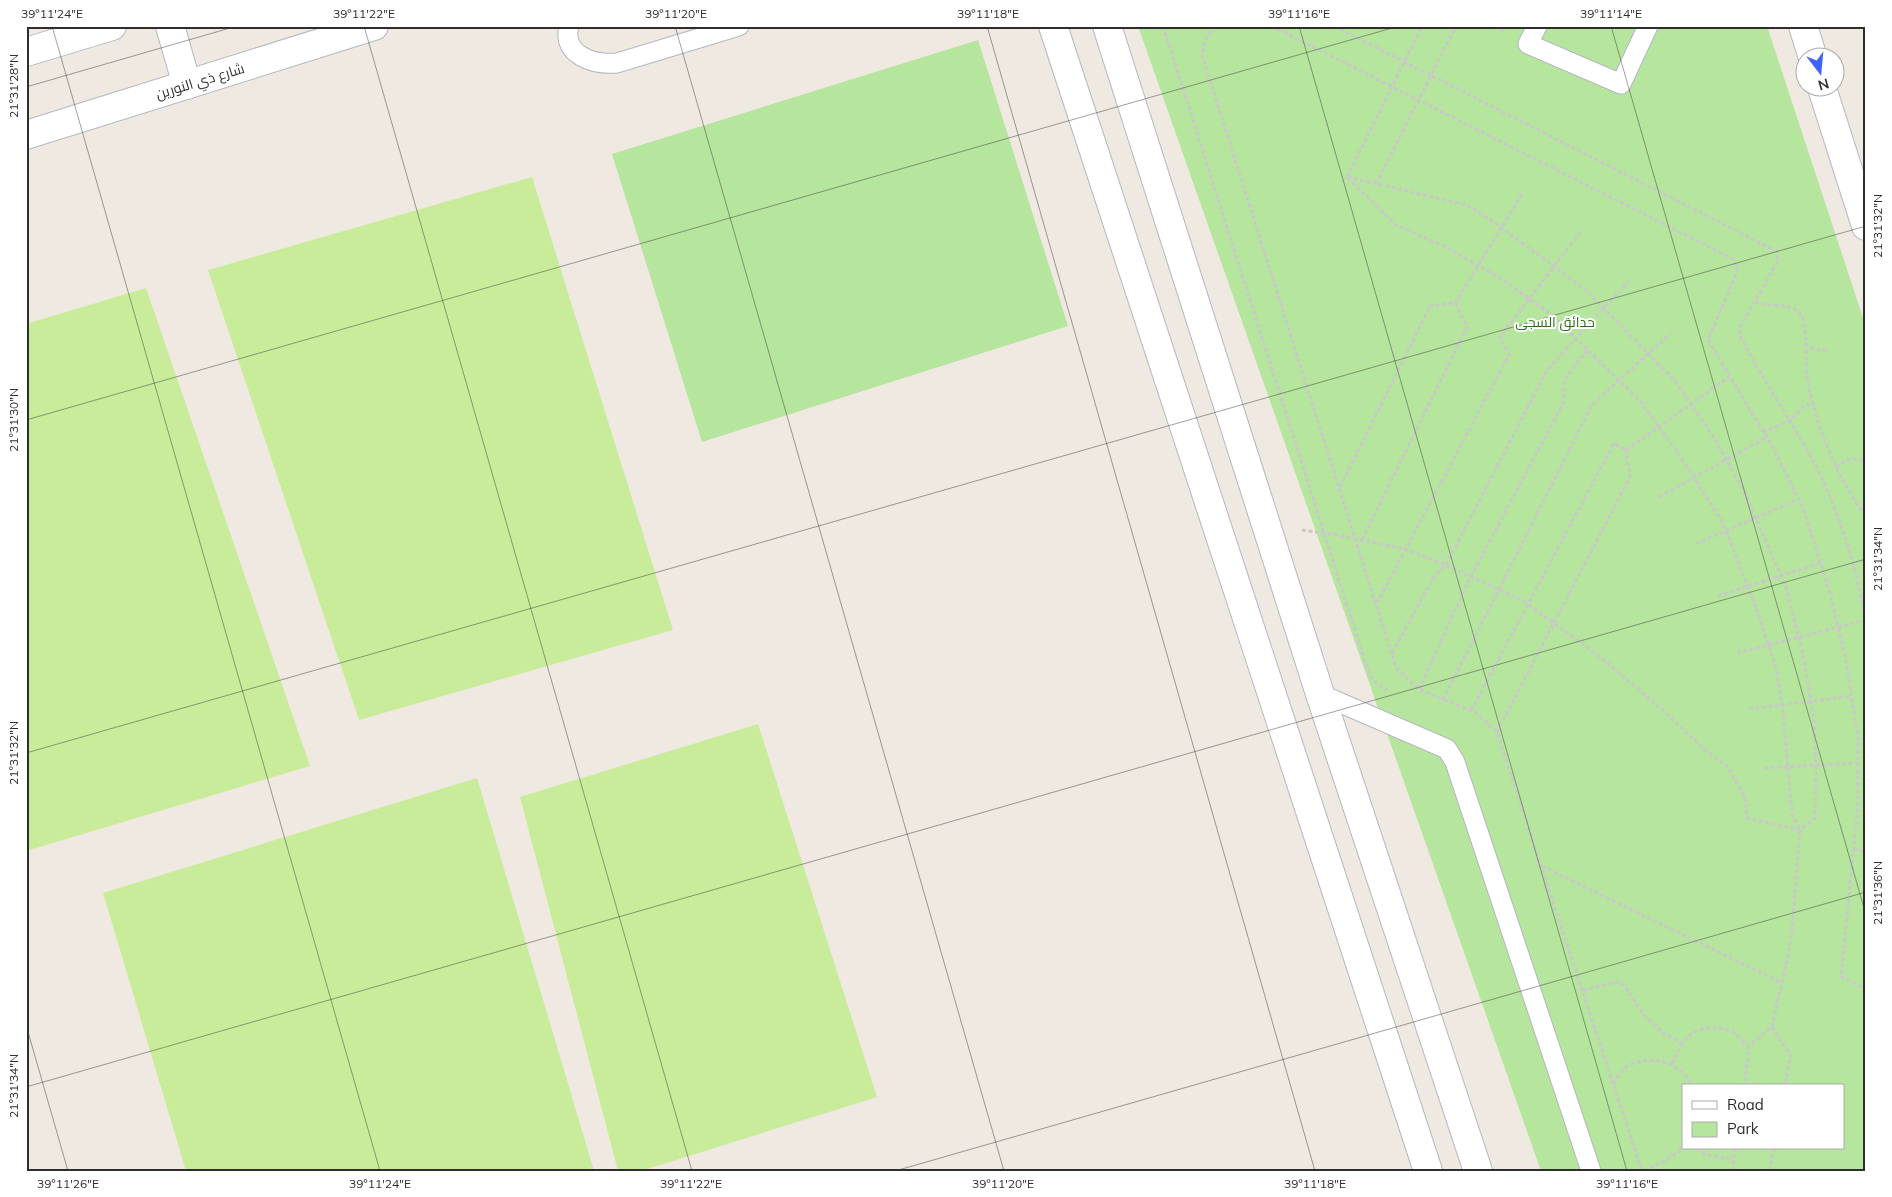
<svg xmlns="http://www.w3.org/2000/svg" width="1892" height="1197" font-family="Mulish,Cairo,sans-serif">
  <rect width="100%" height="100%" fill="#efe9e1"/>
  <!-- green -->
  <g fill="#b6e59e" fill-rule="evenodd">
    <path d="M1138,26H1767L1866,327V1171H1541ZM1683,1086H1843V1148H1683Z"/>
    <polygon points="978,40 1068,326 702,442 612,154"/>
  </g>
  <!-- pitch -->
  <g fill="#c9ec9a">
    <polygon points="532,177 673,630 359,720 208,270"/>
    <polygon points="146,288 310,766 26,851 26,324"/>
    <polygon points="758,724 877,1097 641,1171 618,1171 520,797"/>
    <polygon points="477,778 594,1171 186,1171 103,893"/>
  </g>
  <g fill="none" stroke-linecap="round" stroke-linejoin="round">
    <defs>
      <g id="service">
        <path d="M569,26C561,56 595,65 617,63L739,26"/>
        <polyline points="1537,26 1528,44 1621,84 1648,26"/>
        <polyline points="1320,694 1447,749 1455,762 1591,1171"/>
      </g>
      <g id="minor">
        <polyline points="1053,26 1428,1171"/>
        <polyline points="1107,26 1320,694 1478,1171"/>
        <polyline points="1803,26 1813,58"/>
        <polyline points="1822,88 1866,226"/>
      </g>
      <g id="secondary">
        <polyline points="170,26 187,85"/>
        <polyline points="26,52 112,26"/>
        <polyline points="26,135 374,26"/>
      </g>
    </defs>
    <!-- service casing -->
    <use href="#service" stroke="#b4b7c1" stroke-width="21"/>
    <!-- minor casing -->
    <use href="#minor" stroke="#b4b7c1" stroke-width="30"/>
    <!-- secondary casing -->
    <use href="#secondary" stroke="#b4b7c1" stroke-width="30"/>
    <!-- path -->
    <g stroke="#c9c9c9" stroke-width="3" stroke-dasharray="4 2.5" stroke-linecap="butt">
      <polyline points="1163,26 1367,668 1372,680 1387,690"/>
      <polyline points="1216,26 1206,38 1202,55 1396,668 1419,689 1476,713 1497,732 1642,1171"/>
      <polyline points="1272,26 1733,259 1737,265 1737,272 1708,340 1774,449 1804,511 1831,597 1846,661 1858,737 1857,816 1841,977 1866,989"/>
      <path d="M1334,26L1776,251L1778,261L1740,327L1739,334C1759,373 1783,409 1805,446C1836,500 1855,561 1866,622"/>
      <polyline points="1494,26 1503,31"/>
      <polyline points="1347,177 1422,26"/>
      <polyline points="1348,178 1396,225 1444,246 1506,282 1552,315 1640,401 1676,450 1723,523 1758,613 1776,669 1783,712 1792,814 1800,830 1791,942 1772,1027 1749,1046 1744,1086"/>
      <polyline points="1376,184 1456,26"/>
      <path d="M1755,302C1759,303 1765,305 1770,305C1782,306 1793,304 1801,315C1808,324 1805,368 1808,383C1818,432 1837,477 1866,517"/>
      <polyline points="1455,303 1522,194"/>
      <polyline points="1805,344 1816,350 1829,350"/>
      <polyline points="1763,432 1789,421 1806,405 1814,406"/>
      <polyline points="1626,450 1729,377"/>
      <path d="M1836,468C1846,459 1852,457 1865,461"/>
      <polyline points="1340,487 1430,306 1455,303"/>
      <polyline points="1659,497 1767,437"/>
      <polyline points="1302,530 1337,535 1405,549 1446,565 1523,601 1598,655 1666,713 1704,749 1728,767 1745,797 1747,818 1800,830 1815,818 1816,765 1814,721 1803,654 1787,590 1742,487 1711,433 1675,381 1586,290 1495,223 1467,205 1347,177"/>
      <polyline points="1362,540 1467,327 1455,303"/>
      <polyline points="1696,544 1798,499"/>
      <polyline points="1718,596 1820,563"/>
      <polyline points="1377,603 1509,355 1500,337 1581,231"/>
      <polyline points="1392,653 1435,575 1446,565 1547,370 1629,281"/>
      <polyline points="1737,653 1866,620"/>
      <polyline points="1419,689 1471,576 1563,404 1564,380 1588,349"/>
      <polyline points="1443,700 1592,405 1671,333"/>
      <polyline points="1749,709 1851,696"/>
      <polyline points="1471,711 1614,443 1626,450"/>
      <polyline points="1497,732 1630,477 1626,450"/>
      <polyline points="1764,768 1857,763"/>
      <polyline points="1854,849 1866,852"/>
      <polyline points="1542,866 1782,983"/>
      <polyline points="1583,990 1618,982 1624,985 1644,1015 1662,1032 1681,1043"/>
      <polyline points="1772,1027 1791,1056 1785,1086"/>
      <path d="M1672,1064C1680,1045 1688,1028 1712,1028C1718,1028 1725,1028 1731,1031C1738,1035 1743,1042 1749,1046"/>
      <path d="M1614,1084C1617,1079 1620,1072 1625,1068C1629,1064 1637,1062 1643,1061C1664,1058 1683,1067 1692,1086"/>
      <polyline points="1697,1148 1704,1154 1733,1160"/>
      <polyline points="1644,1171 1663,1162 1684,1148"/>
      <polyline points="1732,1171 1735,1148"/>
      <polyline points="1770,1171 1774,1148"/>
    </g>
    <!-- service -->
    <use href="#service" stroke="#fff" stroke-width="19"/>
    <!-- minor -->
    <use href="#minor" stroke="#fff" stroke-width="28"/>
    <!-- secondary -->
    <use href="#secondary" stroke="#fff" stroke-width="28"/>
  </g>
  <!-- ticks -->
  <path fill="none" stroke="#2e2e2e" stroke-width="1" stroke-opacity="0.45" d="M52,26L380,1171M364,26L692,1171M675,26L1004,1171M987,26L1315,1171M1299,26L1627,1171M1611,26L1866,915M26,87L237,26M26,420L1399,26M26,753L1866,226M26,1025L68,1171M26,1087L1866,559M895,1171L1866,892"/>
  <g text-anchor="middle" stroke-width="4" stroke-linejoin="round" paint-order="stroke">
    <!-- street labels -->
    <g font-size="14" fill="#2e2e2e" stroke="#fff">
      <text transform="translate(200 81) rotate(-17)" y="5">شارع ذي النورين</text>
    </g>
    <!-- park labels -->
    <g font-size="14" fill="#2c6e1b" stroke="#fff">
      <text x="1555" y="327">حدائق السجى</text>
    </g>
  </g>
  <!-- border -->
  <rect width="1892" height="1197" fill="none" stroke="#ffffff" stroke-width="55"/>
  <!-- legend -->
  <rect x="1682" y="1084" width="162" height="65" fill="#ffffff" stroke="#ababab"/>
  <rect x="1692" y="1101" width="25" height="8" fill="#ffffff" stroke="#ababab"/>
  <text x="1727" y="1110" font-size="15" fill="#2e2e2e">Road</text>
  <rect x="1692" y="1122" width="25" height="15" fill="#b6e59e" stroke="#ababab"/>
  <text x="1727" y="1134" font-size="15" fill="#2e2e2e">Park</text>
  <!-- north arrow -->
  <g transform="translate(1820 72) rotate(164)"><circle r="24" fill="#ffffff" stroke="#ababab"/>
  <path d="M0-4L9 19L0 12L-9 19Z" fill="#4264fb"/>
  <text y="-8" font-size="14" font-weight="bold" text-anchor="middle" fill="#2e2e2e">N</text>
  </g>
  <rect x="28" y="28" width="1836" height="1142" fill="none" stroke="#2e2e2e" stroke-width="2"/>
  <g font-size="12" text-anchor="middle" fill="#2e2e2e">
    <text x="52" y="18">39°11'24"E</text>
    <text x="364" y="18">39°11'22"E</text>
    <text x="676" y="18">39°11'20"E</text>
    <text x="988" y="18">39°11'18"E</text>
    <text x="1299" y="18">39°11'16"E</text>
    <text x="1611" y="18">39°11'14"E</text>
    <text transform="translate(14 86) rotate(-90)" y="4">21°31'28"N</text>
    <text transform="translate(1878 226) rotate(-90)" y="4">21°31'32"N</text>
    <text transform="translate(14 420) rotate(-90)" y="4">21°31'30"N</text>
    <text transform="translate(1878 559) rotate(-90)" y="4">21°31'34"N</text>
    <text transform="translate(14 753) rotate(-90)" y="4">21°31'32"N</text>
    <text transform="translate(1878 893) rotate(-90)" y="4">21°31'36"N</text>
    <text transform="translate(14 1086) rotate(-90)" y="4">21°31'34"N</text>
    <text x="68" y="1188">39°11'26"E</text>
    <text x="380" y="1188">39°11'24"E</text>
    <text x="691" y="1188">39°11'22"E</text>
    <text x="1003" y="1188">39°11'20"E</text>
    <text x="1315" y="1188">39°11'18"E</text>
    <text x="1627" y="1188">39°11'16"E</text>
  </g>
</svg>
